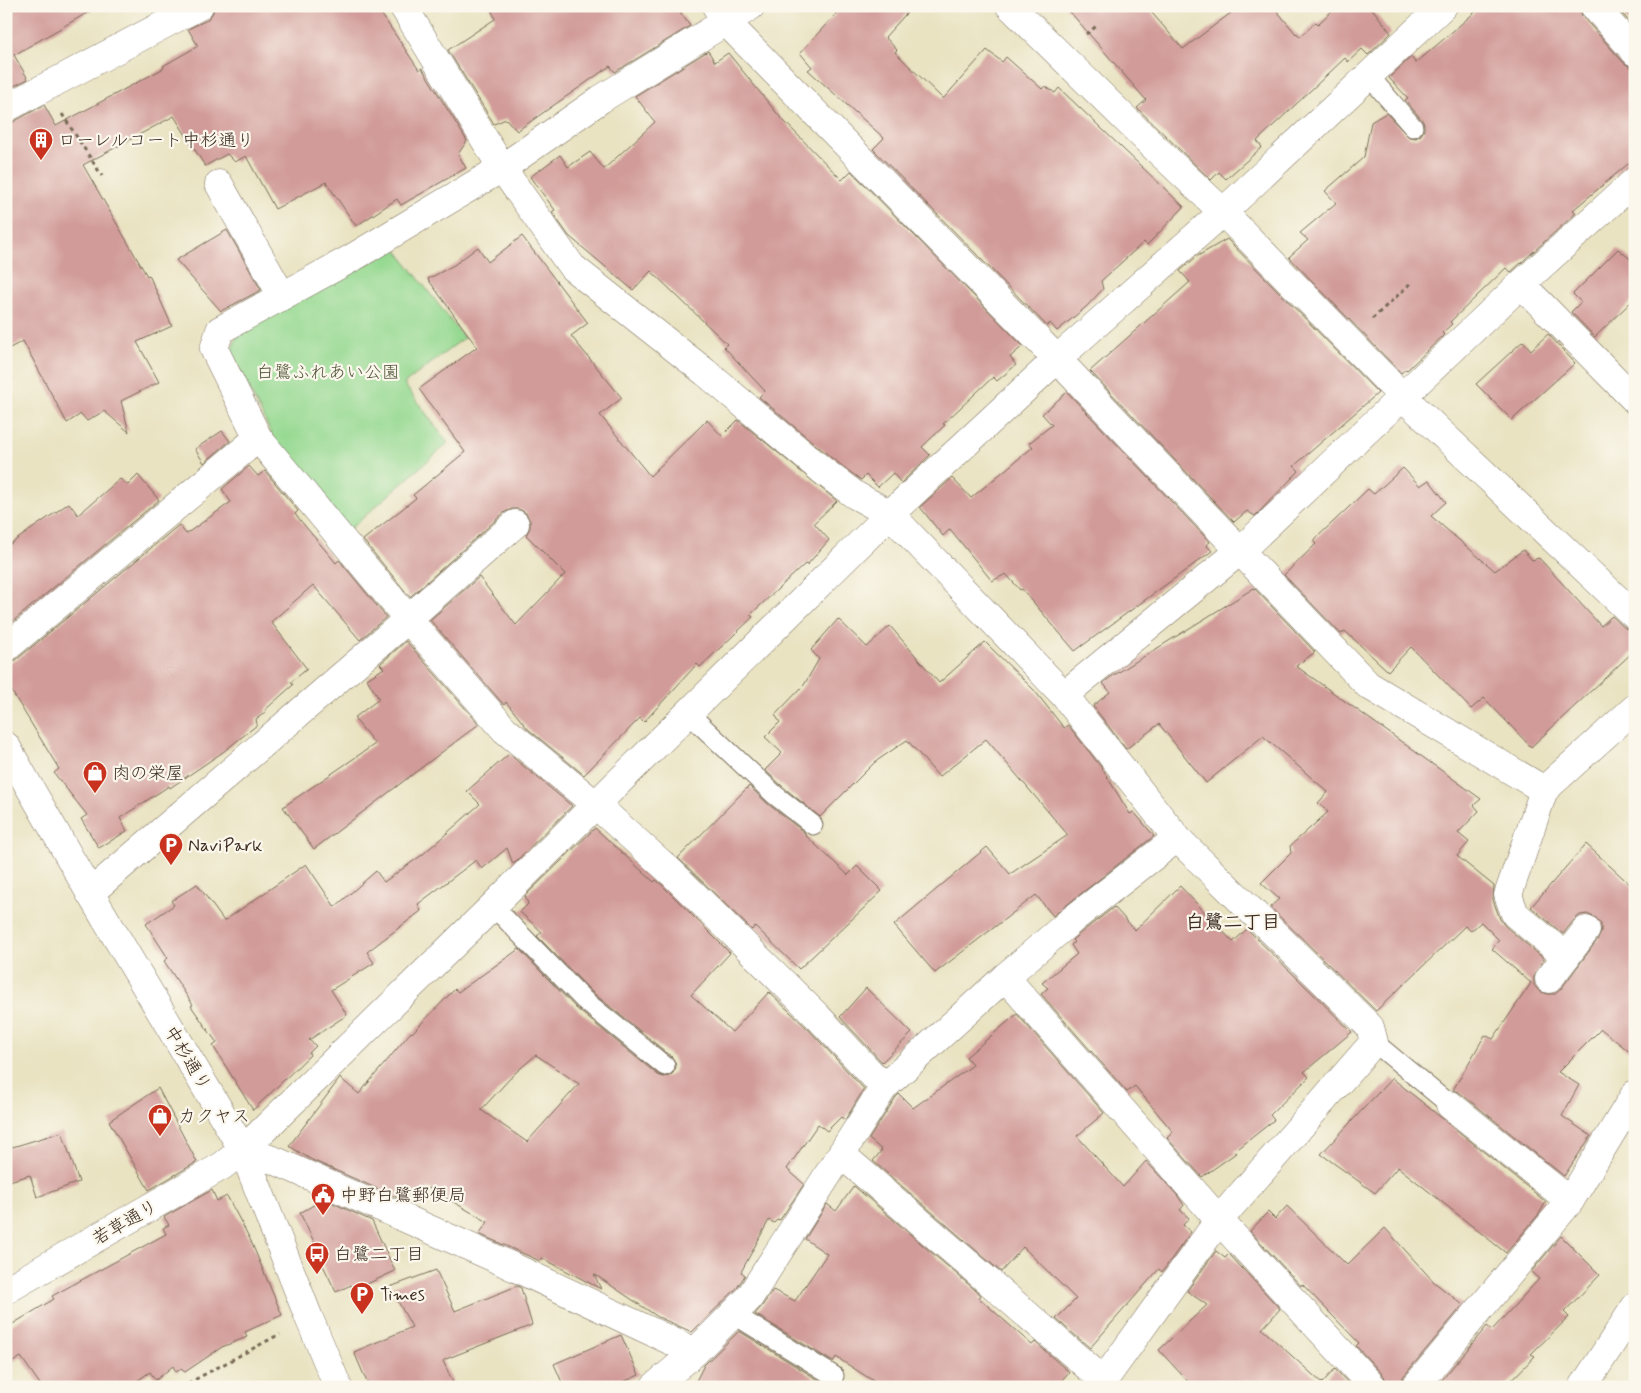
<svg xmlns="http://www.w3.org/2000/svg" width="1641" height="1393" font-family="Mynerve,'Klee One',sans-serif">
  <rect width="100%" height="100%" fill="#fbf7ec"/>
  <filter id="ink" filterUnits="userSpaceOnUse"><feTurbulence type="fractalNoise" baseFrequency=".02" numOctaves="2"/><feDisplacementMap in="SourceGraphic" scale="10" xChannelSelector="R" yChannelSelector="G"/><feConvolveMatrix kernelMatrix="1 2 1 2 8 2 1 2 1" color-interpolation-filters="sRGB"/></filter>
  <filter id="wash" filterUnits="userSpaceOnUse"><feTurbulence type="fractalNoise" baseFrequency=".0096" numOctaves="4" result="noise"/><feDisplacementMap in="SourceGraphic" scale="20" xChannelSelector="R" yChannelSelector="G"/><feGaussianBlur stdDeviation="1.12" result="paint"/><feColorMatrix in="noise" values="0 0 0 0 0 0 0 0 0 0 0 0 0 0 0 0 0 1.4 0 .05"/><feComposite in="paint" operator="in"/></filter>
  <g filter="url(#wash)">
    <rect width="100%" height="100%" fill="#e9e3c2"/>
    <!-- green -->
    <polygon fill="#96d992" stroke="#688258" points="396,249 464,338 404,384 448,443 349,530 276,443 231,352 238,333"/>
    <g id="blocks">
      <!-- building -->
      <g fill="#d19b99" fill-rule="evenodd">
        <polygon points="6,6 99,6 14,55 28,79 6,90"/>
        <polygon points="215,6 376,6 419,70 422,68 467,141 458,154 466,168 401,205 397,199 356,226 326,182 275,209 246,156 235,162 227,154 205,166 174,116 83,165 147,276 149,275 172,326 137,342 159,382 121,401 129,432 104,411 87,421 81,414 67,423 23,341 6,350 6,123 13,122 44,105 56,126 164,68 163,66 198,46 188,29 207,20 212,14"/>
        <polygon points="490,6 676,6 690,26 615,72 610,66 517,131 506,119 494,124 448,50 495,19"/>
        <polygon points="843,6 913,6 885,37 897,50 895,52 943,99 987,50 1002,62 1006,57 1042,89 1045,86 1055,93 1059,88 1184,207 1147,245 1144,242 1101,281 1103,289 1086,307 1057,331 1050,323 1047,326 873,149 884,138 808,70 812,67 800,53"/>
        <polygon points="1065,6 1146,6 1183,49 1240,6 1273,6 1296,34 1297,33 1300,37 1316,22 1318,24 1337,6 1370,6 1391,33 1368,55 1362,49 1348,62 1345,58 1257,141 1262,147 1226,179 1219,172 1211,180 1137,108 1146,100"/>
        <polygon points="1482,6 1579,6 1582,16 1623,62 1630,67 1635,67 1635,158 1573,210 1576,213 1511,272 1506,268 1450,322 1452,324 1442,333 1444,335 1407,370 1406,369 1401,373 1289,257 1308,240 1300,233 1336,203 1325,191 1364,157 1371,122 1386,113 1409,137 1416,138 1421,135 1424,130 1424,124 1422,120 1405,100 1408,98 1389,78 1411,57 1416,63"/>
        <polygon points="1615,6 1635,6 1635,28"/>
        <polygon points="708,51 715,62 728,53 780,117 842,180 851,171 1023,346 1010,357 1016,365 997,381 993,377 943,424 945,425 922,447 930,455 901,483 893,473 878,487 866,475 861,480 833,459 759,397 765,391 724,347 727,344 651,271 633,290 569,236 552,212 555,210 530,177 560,155 568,167 590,152 604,169 655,122 635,96"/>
        <polygon points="227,230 261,290 221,311 176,260"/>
        <polygon points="522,236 588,323 571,336 622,398 600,415 650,476 707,420 722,436 738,420 837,501 814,523 829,540 807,565 805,564 750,615 753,617 700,667 697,664 644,722 640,718 584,775 528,729 506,702 504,705 430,620 479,577 516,625 565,574 526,535 530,528 530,521 526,513 519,509 512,509 505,512 410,597 363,540 416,498 413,495 465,452 419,389 477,347 428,279 454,265 478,247 488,262"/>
        <polygon points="1227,239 1378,393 1294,466 1299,471 1255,516 1247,511 1234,522 1090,371 1190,282 1180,271 1196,257"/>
        <polygon points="1618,249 1635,263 1635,298 1595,337 1571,312 1581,302 1573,294"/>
        <polygon points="1548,334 1575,363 1512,420 1476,384 1523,341 1531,350"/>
        <polygon points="1067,392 1210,542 1206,545 1212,551 1075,651 1022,589 1020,590 1006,574 992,581 950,529 943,536 920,507 952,478 971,498 1033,447 1029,443 1052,425 1042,414"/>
        <polygon points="222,431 230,441 204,463 195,449"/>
        <polygon points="249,466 258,476 265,471 298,511 295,514 336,563 339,560 386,617 360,640 313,585 271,622 307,669 291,682 293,685 265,710 266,712 256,719 257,725 223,752 170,788 169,786 120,818 127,831 99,848 81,819 87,815 54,773 59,769 6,682 6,663 16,660 179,525 186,534 231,502 222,489"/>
        <polygon points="1403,468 1420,486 1429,480 1446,502 1431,516 1495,571 1523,550 1532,560 1539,558 1601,626 1612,616 1625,628 1635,631 1635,650 1531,747 1484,698 1471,709 1411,647 1388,671 1345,631 1341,634 1284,575 1316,544 1313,541 1368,489 1374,494"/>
        <polygon points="138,475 159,500 6,627 6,547 69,503 78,515 120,479 128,485"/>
        <polygon points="1254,588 1315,652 1296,666 1481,799 1474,805 1479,811 1458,833 1469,842 1457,856 1494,886 1493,900 1500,919 1505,926 1544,959 1534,977 1534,985 1539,991 1548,994 1555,994 1561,989 1598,939 1601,932 1601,924 1596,918 1587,914 1580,915 1574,920 1563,934 1531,907 1586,844 1635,889 1635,1056 1601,1029 1558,1072 1579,1085 1562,1116 1591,1136 1564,1176 1460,1093 1453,1090 1485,1035 1493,1039 1531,983 1492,949 1499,940 1481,922 1471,931 1465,926 1376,1011 1270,907 1279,899 1261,883 1291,853 1290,846 1328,812 1318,803 1328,792 1263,736 1206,783 1159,724 1126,749 1093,706 1110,692 1103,683 1111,677"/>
        <polygon points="838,619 867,647 890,626 939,683 985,642 1034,690 1064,728 1068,725 1101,767 1130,814 1134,812 1154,836 1053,916 1036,895 935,973 894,925 987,847 1010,874 1068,835 986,739 939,777 907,740 875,762 820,817 782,786 765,770 782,753 765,737 780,722 775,715 804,685 819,659 811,650"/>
        <polygon points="406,641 479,724 314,849 283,807 375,744 354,718 379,699 367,679 384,668 380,664"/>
        <polygon points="509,754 572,806 513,864 507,848 482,869 476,860 418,904 421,911 367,952 374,963 331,990 347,1015 309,1040 316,1046 309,1053 310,1055 253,1110 213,1046 217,1043 191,1006 193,1005 164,961 168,958 146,924 174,905 171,901 197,884 224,921 306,864 335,907 376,871 384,882 422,855 480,804 467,791"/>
        <polygon points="749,786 768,804 805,833 804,834 848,875 857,866 882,891 799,969 755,926 752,930 678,858"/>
        <path d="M595,828L654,882L656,880L661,884L730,953L691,995L732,1032L769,992L808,1029L864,1089L845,1120L841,1117L827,1131L818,1124L787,1169L804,1184L780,1220L778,1219L774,1223L769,1220L741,1272L745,1275L737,1288L692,1332L658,1317L594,1274L601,1289L542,1258L540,1261L479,1234L488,1222L429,1188L412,1196L399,1188L404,1199L403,1200L312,1160L289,1146L340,1078L359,1094L411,1032L412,1033L455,989L458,992L519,949L577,1009L658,1075L664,1077L669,1076L673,1073L676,1067L675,1062L672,1057L592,992L537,936L542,932L520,912L528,904L525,896ZM536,1055L579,1084L527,1142L481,1110L514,1074Z"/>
        <polygon points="1180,886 1233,942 1247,929 1352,1032 1304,1072 1309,1077 1270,1115 1274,1120 1234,1152 1236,1153 1202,1177 1167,1138 1173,1132 1135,1086 1127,1092 1041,994 1048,988 1042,983 1077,954 1071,945 1074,942 1072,940 1083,931 1114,907 1135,930"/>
        <polygon points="866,988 912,1033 882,1062 840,1017"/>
        <polygon points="1017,1014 1104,1113 1077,1136 1123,1187 1146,1161 1177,1195 1184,1205 1180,1210 1189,1218 1183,1225 1191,1232 1162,1272 1159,1269 1090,1348 1056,1319 1076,1299 1023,1247 1001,1272 873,1161 882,1150 869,1139 896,1097 899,1094 913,1108 973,1065 966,1057"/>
        <polygon points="1392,1078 1546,1202 1539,1214 1506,1253 1398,1167 1375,1193 1321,1154"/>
        <polygon points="158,1088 197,1162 149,1190 109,1121"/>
        <polygon points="62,1132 79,1182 37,1197 30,1175 6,1182 6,1149"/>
        <polygon points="854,1186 981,1295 979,1298 1032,1345 1035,1342 1069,1372 1056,1387 883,1387 836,1357 833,1362 755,1314 762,1306 773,1290 795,1301 827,1254 805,1239 827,1204 836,1211"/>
        <polygon points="212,1190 217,1201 227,1196 250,1239 282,1315 245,1332 247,1337 222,1347 185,1372 181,1369 176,1372 173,1366 156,1380 150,1372 128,1387 42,1387 21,1357 6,1366 6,1328 54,1299 52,1296 166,1234 163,1228 169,1225 164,1217"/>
        <polygon points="324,1199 372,1221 395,1271 354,1290 351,1285 336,1292 316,1251 318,1250 300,1213"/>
        <polygon points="1287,1206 1347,1265 1385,1228 1434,1282 1463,1305 1403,1377 1400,1387 1388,1387 1384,1376 1356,1346 1359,1343 1302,1284 1301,1286 1250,1231 1268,1212 1275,1219"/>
        <polygon points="1561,1236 1600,1275 1564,1312 1569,1317 1531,1354 1535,1356 1505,1387 1436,1387 1487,1326 1492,1330 1539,1279 1531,1272"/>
        <polygon points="1216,1251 1225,1258 1229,1254 1280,1309 1262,1329 1322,1383 1335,1369 1352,1387 1193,1387 1159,1350 1207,1305 1187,1291"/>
        <polygon points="436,1270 455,1311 517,1286 521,1288 532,1325 446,1359 443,1361 455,1387 369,1387 354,1352 412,1327 390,1287"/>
        <polygon points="739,1331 820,1381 816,1387 693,1387 704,1365"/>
        <polygon points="621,1335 639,1375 612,1387 564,1387 554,1364"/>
      </g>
    </g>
  </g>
  <g filter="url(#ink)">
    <use href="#blocks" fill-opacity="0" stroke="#786b57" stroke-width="1"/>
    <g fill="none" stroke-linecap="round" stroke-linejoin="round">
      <defs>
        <g id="service">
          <polyline points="1369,76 1413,127"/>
          <polyline points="687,712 775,795 813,825"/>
          <polyline points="493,906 584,1000 665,1066"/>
          <polyline points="1374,1042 1450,1105"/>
          <polyline points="733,1314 834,1376"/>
        </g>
        <g id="minor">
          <polyline points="403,6 502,168 572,267 705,372 823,471 855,495 890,514 1064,695 1177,838 1370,1027 1374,1042 1219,1220 1099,1387"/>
          <polyline points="716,6 725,21 1057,359 1368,685 1544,790 1635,708"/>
          <polyline points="751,6 601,99 502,168 352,258 220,330 214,349 258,438 408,619 505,730 596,805 672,873 818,1017 884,1087"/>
          <polyline points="1010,6 1153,146 1223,212 1403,397 1635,616"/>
          <polyline points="1594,6 1635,52"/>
          <polyline points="6,108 199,6"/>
          <polyline points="219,184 282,296"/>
          <polyline points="1521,284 1635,400"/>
          <polyline points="6,648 258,438"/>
          <polyline points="1064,695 1241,550 1521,284 1635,181"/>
          <polyline points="1544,790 1508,895 1515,914 1566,957"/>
          <polyline points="90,893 408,619 515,524"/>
          <polyline points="1005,977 1219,1220 1373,1387"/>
          <polyline points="1549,979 1586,930"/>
          <polyline points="1450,1105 1570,1201"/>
          <polyline points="243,1150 276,1161 490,1256 695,1352 654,1387"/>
          <polyline points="842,1155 1103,1380"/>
          <polyline points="6,1290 222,1166 243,1150 493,906 890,514 1057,359 1223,212 1443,6"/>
          <polyline points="695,1352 749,1298 884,1087 1005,977 1073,919 1177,838"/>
          <polyline points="1415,1387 1570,1201 1635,1094"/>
          <polyline points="1583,1387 1635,1307"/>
        </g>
        <polyline id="secondary" points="6,746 90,893 243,1150 309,1318 338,1387"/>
      </defs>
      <!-- service casing -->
      <use href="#service" stroke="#786b57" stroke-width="21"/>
      <!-- minor casing -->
      <use href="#minor" stroke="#786b57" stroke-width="29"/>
      <!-- secondary casing -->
      <use href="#secondary" stroke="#786b57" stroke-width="29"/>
      <!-- path -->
      <g stroke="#786b57" stroke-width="3" stroke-dasharray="4 4" stroke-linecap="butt">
        <polyline points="1086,34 1098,25"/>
        <polyline points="62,114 102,176"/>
        <polyline points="1372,319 1410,284"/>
        <polyline points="181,1387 280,1334"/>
      </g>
      <!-- service -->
      <use href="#service" stroke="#fff" stroke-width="19"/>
      <!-- minor -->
      <use href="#minor" stroke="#fff" stroke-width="28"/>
      <!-- secondary -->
      <use href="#secondary" stroke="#fff" stroke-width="28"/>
    </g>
  </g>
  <!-- icons -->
  <defs>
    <symbol id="building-pin" viewBox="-11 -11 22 30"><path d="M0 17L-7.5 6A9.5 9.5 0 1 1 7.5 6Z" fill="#c8321e" stroke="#fbf7ec"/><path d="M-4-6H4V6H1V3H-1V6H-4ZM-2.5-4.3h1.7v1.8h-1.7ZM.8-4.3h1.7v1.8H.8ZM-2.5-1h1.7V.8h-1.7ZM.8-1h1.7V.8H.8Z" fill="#fff"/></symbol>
    <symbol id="shop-pin" viewBox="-11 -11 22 30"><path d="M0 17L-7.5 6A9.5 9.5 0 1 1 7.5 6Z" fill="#c8321e" stroke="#fbf7ec"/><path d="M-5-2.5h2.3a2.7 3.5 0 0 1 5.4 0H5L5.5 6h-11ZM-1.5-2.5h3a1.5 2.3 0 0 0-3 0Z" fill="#fff"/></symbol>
    <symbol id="parking-pin" viewBox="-11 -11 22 30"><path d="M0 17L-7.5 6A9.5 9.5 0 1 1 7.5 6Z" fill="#c8321e" stroke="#fbf7ec"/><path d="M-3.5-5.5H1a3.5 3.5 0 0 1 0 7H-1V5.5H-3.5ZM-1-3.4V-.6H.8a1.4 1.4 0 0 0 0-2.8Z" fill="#fff"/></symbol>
    <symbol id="civic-pin" viewBox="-11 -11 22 30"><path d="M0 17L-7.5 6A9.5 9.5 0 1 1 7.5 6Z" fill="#c8321e" stroke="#fbf7ec"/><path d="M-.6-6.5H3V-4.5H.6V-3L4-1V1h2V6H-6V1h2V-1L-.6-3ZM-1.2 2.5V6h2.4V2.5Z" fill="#fff"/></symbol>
    <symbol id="bus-pin" viewBox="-11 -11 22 30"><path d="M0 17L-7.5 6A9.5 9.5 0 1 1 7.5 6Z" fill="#c8321e" stroke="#fbf7ec"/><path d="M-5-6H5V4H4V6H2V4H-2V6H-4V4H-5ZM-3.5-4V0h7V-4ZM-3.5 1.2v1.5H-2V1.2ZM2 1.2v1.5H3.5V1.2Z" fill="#fff"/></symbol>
  </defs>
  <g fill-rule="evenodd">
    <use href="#building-pin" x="27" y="126" width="28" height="38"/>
    <use href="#shop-pin" x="81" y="759" width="28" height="38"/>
    <use href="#parking-pin" x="157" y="831" width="28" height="38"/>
    <use href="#shop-pin" x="146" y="1102" width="28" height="38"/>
    <use href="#civic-pin" x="309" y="1181" width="28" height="38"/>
    <use href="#bus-pin" x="303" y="1240" width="28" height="38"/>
    <use href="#parking-pin" x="348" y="1280" width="28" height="38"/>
  </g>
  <g text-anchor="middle" stroke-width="4.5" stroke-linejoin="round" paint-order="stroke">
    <!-- poi labels -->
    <g font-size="18" fill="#3b2a1e" stroke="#fbf7ec" text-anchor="start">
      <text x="58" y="146">ローレルコート中杉通り</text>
      <text x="112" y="779">肉の栄屋</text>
      <text x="188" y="851">NaviPark</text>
      <text x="178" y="1122">カクヤス</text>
      <text x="340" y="1201">中野白鷺郵便局</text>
      <text x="334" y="1260">白鷺二丁目</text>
      <text x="380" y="1300">Times</text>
    </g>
    <!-- park labels -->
    <g font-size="18" fill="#52563b" stroke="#fbf7ec">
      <text x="328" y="378">白鷺ふれあい公園</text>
    </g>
    <!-- street labels -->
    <g font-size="18" fill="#3b2a1e" stroke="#fbf7ec">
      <text transform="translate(188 1058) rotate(59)" y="6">中杉通り</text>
      <text transform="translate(125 1222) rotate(-30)" y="6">若草通り</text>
    </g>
    <!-- neighbourhood labels -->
    <g font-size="19" font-weight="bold" fill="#3b2a1e" stroke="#fbf7ec">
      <text x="1233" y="928">白鷺二丁目</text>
    </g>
  </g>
  <!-- margin -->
  <rect width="1641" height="1393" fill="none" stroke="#fbf7ec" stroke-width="25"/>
</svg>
